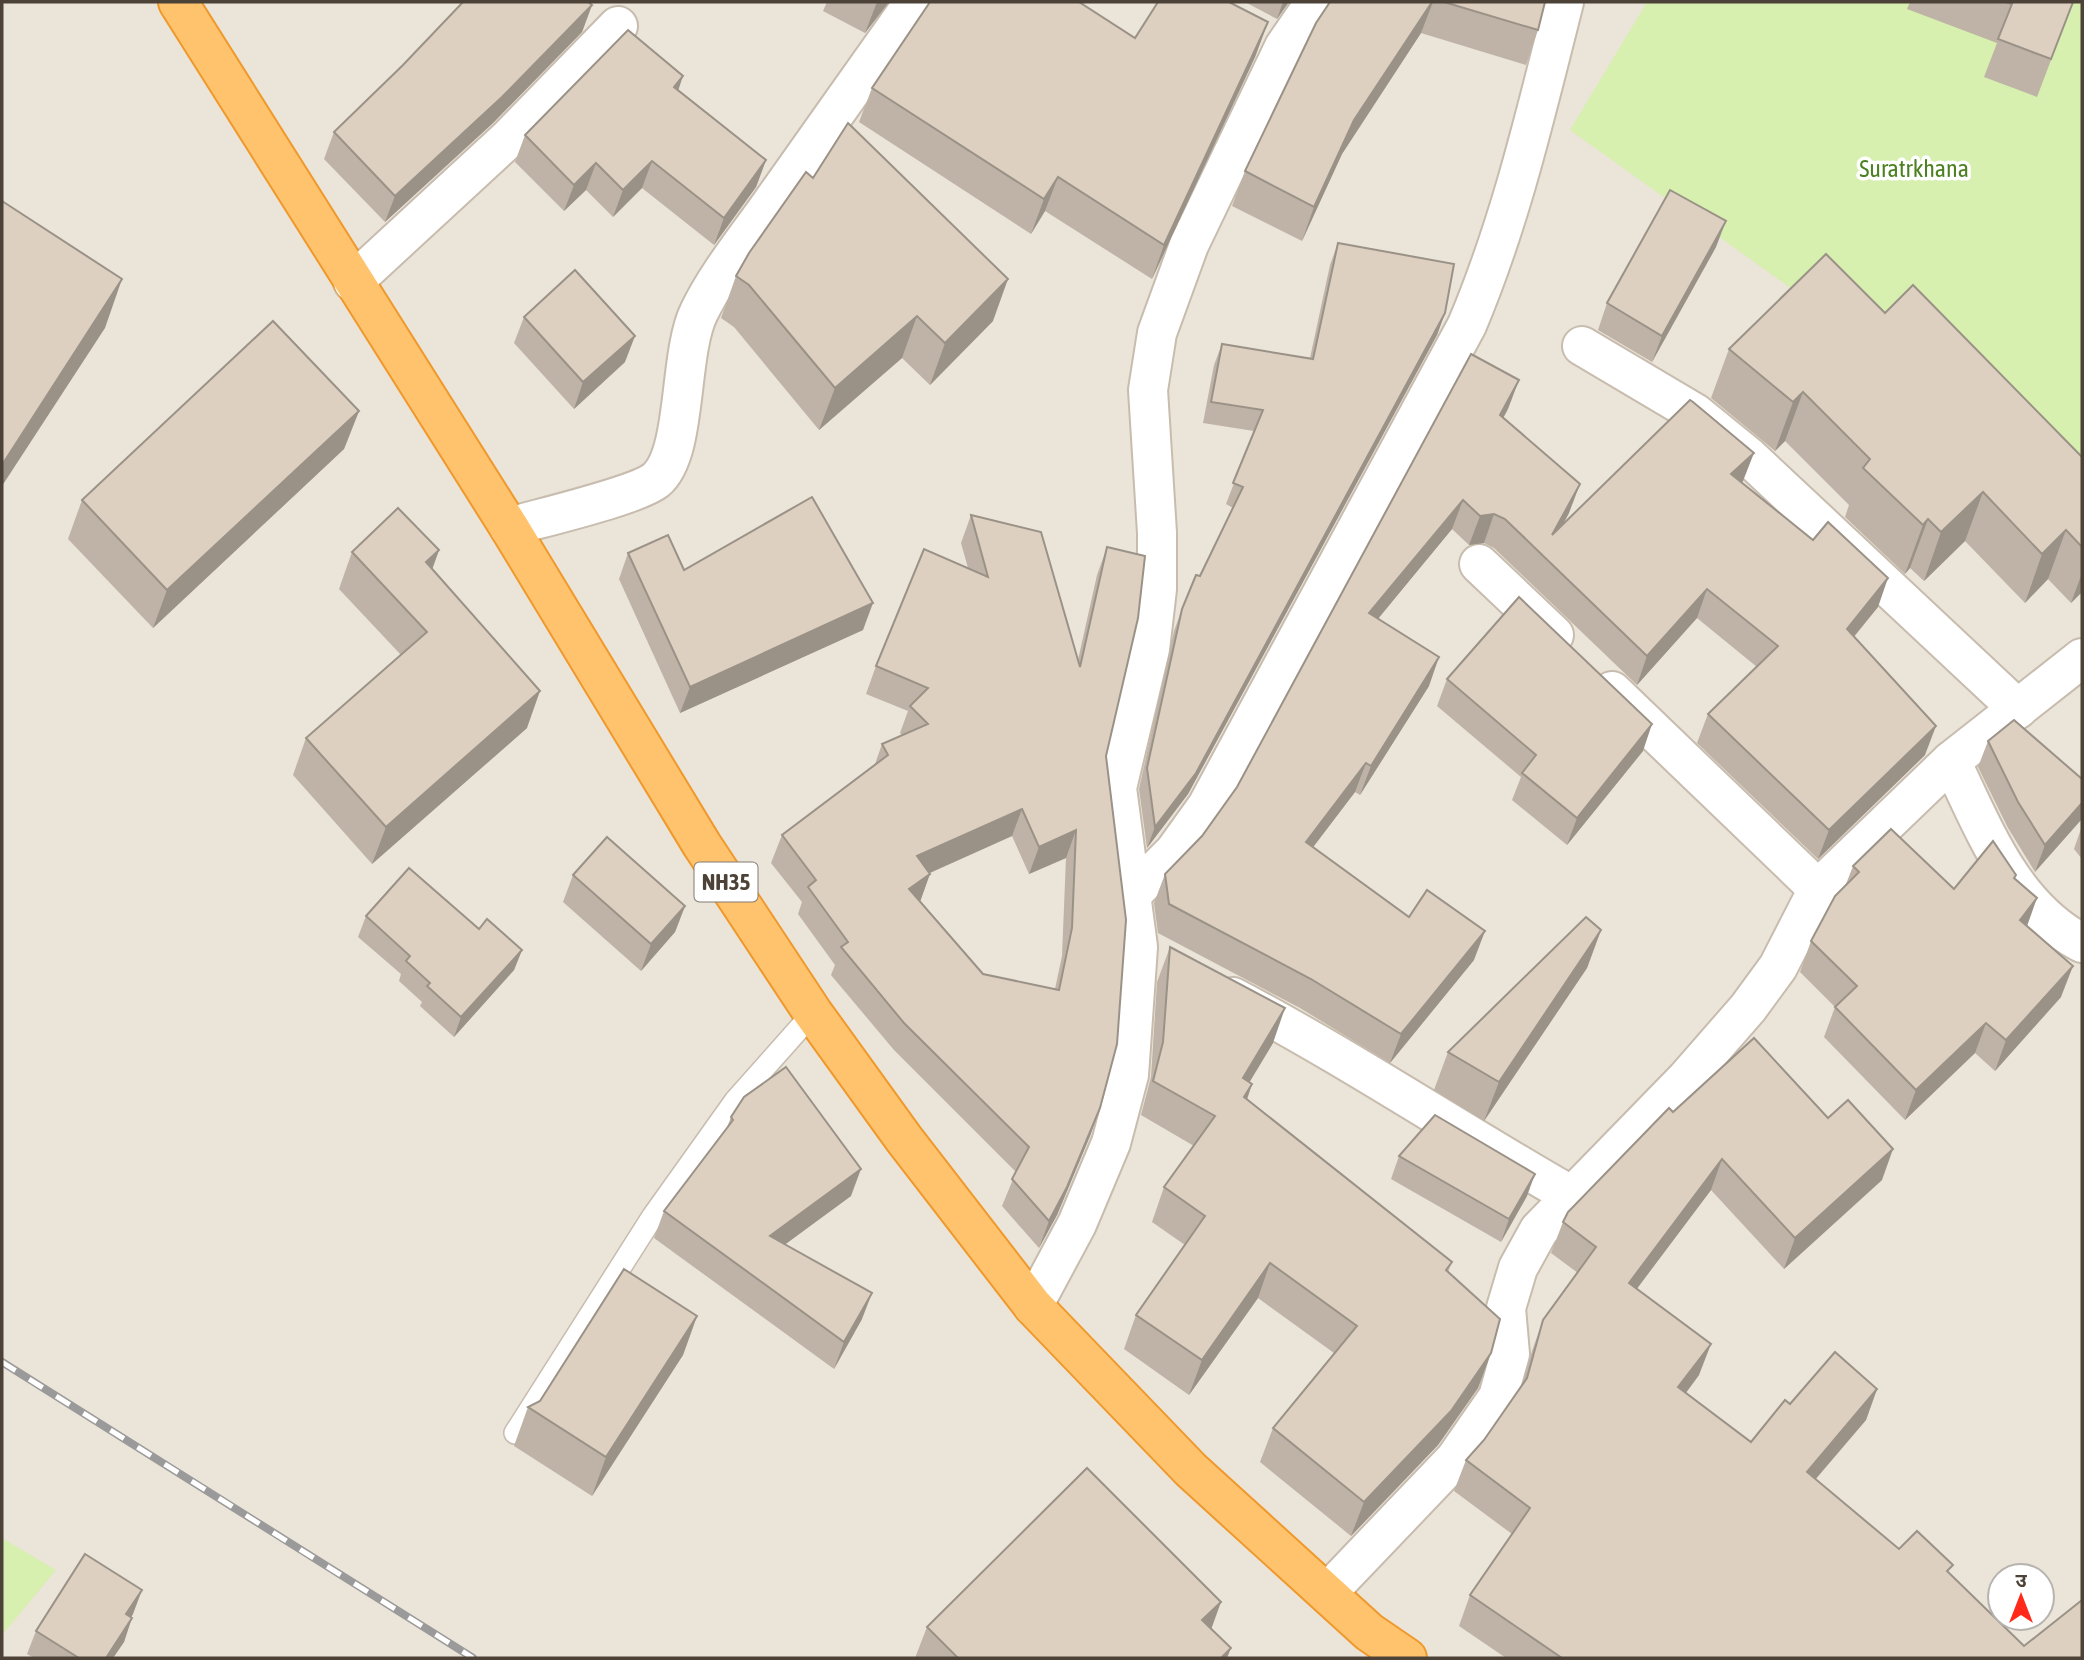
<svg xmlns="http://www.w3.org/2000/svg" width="2084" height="1660" font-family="'Asap Condensed','Noto Sans Devanagari',sans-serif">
  <rect width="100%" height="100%" fill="#f7f2ea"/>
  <!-- residential -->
  <path fill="#ebe4d8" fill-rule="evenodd" d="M2,2H2082V1658H2ZM2000,1576H2042V1618H2000Z"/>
  <!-- green -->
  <g fill="#d7efaf">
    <polygon points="1647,2 2082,2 2082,535 1873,347 1570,130"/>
    <polygon points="2,1538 56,1570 2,1635"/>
  </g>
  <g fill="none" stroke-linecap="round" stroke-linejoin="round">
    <defs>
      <polyline id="lane" points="515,1433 653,1216 735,1101 813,1013"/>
      <g id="street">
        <polyline points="353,282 508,139 618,26"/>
        <polyline points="1582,346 1695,413 1749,457 2018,709"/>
        <path d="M509,527C540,518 636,496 656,480C688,453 678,355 699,312C718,273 748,237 773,201C820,135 867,68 914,2"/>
        <polyline points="1479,564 1554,635"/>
        <polyline points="1612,691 1818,889"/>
        <path d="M1951,761C1984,829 2012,906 2082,943"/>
        <path d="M1132,894L1174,852L1207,806L1467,325C1511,221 1536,112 1564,2"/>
        <path d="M1233,997C1349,1058 1458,1131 1572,1196"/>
        <polyline points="1033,1306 1077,1224 1111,1143 1129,1075 1138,947 1117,788 1150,649 1157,589 1157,533 1148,390 1157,333 1189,245 1284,47 1315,2"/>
        <polyline points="1328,1592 1455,1459 1498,1397 1510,1354 1506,1308 1518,1268 1539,1230 1686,1079 1748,1008 1778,967 1818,889 1951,761 2082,658"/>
      </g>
      <polyline id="highway" points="178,2 509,527 702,845 813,1013 904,1139 1033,1306 1191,1470 1369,1632 1407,1658"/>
    </defs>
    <!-- lane casing -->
    <use href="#lane" stroke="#c7bcae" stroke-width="24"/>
    <!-- street casing -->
    <use href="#street" stroke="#c7bcae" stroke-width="42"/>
    <!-- highway casing -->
    <use href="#highway" stroke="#ef992c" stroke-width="42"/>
    <!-- lane -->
    <use href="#lane" stroke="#fff" stroke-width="21"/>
    <!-- street -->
    <use href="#street" stroke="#fff" stroke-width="38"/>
    <!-- highway -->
    <use href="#highway" stroke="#ffc36d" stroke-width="38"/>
    <defs>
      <polyline id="rail" points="2,1362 473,1658"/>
    </defs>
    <!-- rail casing -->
    <use href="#rail" stroke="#9a9a9a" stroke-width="8"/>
    <!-- rail -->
    <use href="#rail" stroke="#fff" stroke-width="5" stroke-dasharray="16" stroke-linecap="butt"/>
  </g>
  <!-- wall -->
  <g fill="#beb3a6" fill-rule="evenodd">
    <polygon points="827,2 889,2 865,33 823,11"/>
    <polygon points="1245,2 1289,2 1277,19"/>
    <polygon points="1330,2 1545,2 1538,30 1526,65 1421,33 1342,154 1302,241 1232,206 1245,171"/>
    <polygon points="1910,2 2073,2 2037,97 1984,77 1997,43 1907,9"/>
    <polygon points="592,5 582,32 493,123 385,222 324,159 334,132"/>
    <polygon points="1268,22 1255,57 1152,279 1045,211 1031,234 859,122 872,88 1135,38"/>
    <polygon points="678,90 766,160 756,187 714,245 642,188 613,217 586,190 564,211 515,162 525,135"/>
    <polygon points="1338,243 1445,313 1437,335 1188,794 1147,848 1139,789 1174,631 1182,609 1200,576 1233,508 1226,504 1254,431 1203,423 1214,365 1222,344 1310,358 1330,265"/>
    <polygon points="1716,247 1652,362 1598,330 1607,303"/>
    <polygon points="736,276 993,321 930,385 902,358 819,430 734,327 721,318"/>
    <polygon points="1885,313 2082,457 2082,592 2071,603 2048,579 2025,603 1965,541 1924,581 1910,568 1905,574 1845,517 1849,505 1785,441 1775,451 1711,398 1729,349"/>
    <polygon points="524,317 625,362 574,409 514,343"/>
    <polygon points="1508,409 1503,418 1569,513 1563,524 1743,481 1742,483 1878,607 1854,637 1925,755 1818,859 1697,743 1708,714 1757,667 1697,618 1637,685 1494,548 1484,543 1469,545 1452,529 1378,618 1429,686 1360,795 1355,792 1313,847 1409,917 1474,960 1390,1063 1300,1008 1158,933 1154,903 1165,874 1202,836"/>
    <polygon points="359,411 344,449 153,628 68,539 82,500"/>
    <path d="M971,515L1078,660L1097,575L1107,547L1106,756L1100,1108L1090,1136L1057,1215L1039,1248L1002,1206L1016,1172L894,1050L831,975L835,965L798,914L802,902L771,863L782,835L875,764L882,744L902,735L900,733L908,711L866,694L876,666L968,568L961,543ZM1012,836L1029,874L1066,858L1062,956L1055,989L983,974L920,901L930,873Z"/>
    <polygon points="439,550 432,569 527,728 372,864 293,775 306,738 401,655 339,589 352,552"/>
    <polygon points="628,553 684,570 863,630 680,713 619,579"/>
    <polygon points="1447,679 1643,751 1567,845 1512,800 1521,777 1437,706"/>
    <polygon points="1988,741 2082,779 2035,872 2008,828 1978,767"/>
    <polygon points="2082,826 2082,859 2074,849"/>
    <polygon points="1853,866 1954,889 2016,875 2015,879 2027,926 2061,997 1995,1071 1975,1053 1905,1120 1824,1037 1835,1007 1800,972 1811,941 1846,884"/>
    <polygon points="573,875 685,906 675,932 641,971 563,902"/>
    <polygon points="366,916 479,929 522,950 514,970 454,1037 420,1006 422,1002 399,981 401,974 358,937"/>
    <polygon points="1601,930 1587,968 1484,1121 1434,1090 1448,1052"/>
    <polygon points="1170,947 1273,1043 1249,1082 1252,1084 1247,1100 1452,1262 1448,1272 1491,1353 1478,1388 1438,1445 1351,1536 1260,1462 1273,1428 1334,1353 1258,1298 1189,1395 1124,1349 1136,1315 1185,1245 1152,1222 1164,1187 1194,1146 1141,1115 1151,1077 1157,982"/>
    <polygon points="1673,1112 1882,1180 1784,1269 1711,1190 1637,1288 1699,1375 1686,1393 1751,1442 1790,1404 1877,1389 1866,1420 1815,1480 1899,1549 1950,1574 2024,1646 2082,1658 1506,1658 1459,1626 1470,1595 1512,1534 1454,1491 1466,1460 1484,1440 1522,1385 1532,1351 1543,1320 1578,1273 1551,1253 1563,1222"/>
    <polygon points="731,1117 851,1196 785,1244 862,1319 834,1369 654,1238 664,1211 726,1130"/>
    <polygon points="1399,1156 1527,1196 1501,1242 1391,1179"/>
    <polygon points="697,1316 683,1355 592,1496 514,1446 528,1407"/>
    <polygon points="133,1614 131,1617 124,1642 113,1658 34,1658 27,1654 36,1631"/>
    <polygon points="927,1627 1211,1629 1227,1658 915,1658"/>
  </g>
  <!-- shaded-wall -->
  <g fill="#9b9287">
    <polygon points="877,2 889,2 865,33"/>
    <polygon points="1283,2 1289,2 1277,19"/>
    <polygon points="1432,2 1433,2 1421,33 1342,154 1302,241 1314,207 1354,120"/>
    <polygon points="592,5 582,32 493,123 385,222 395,196"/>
    <polygon points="1268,22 1255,57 1152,279 1164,245"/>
    <polygon points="683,76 674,103 674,87"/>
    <polygon points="766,160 756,187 714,245 724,218"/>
    <polygon points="652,161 642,188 613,217 623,190"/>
    <polygon points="596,163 586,190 564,211 574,185"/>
    <polygon points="1058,177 1045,211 1031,234 1044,199"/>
    <polygon points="1726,221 1716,247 1652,362 1662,336"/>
    <polygon points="122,279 105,328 2,486 2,465"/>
    <polygon points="1008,279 993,321 930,385 945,343"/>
    <polygon points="1445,313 1437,335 1188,794 1147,848 1155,827"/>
    <polygon points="917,316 902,358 819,430 835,388"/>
    <polygon points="635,336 625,362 574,409 583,382"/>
    <polygon points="1519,380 1508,409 1489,444 1500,415"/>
    <polygon points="1803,392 1785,441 1775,451 1793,402"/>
    <polygon points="359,411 344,449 153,628 167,590"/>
    <polygon points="1754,453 1743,481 1721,503 1731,474"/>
    <polygon points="1580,484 1569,513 1545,558 1552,535"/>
    <polygon points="1983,492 1965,541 1924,581 1941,532"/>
    <polygon points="1463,500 1452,529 1359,642 1369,613"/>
    <polygon points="1494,514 1484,543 1469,545 1480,516"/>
    <polygon points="1928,519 1910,568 1905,574 1923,525"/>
    <polygon points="2066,530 2048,579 2025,603 2042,554"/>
    <polygon points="439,550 426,587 426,562"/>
    <polygon points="2082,573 2082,592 2071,603"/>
    <polygon points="1888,578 1878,607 1836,658 1847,629"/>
    <polygon points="1707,589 1697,618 1637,685 1647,656"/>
    <polygon points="873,603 863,630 680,713 690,687"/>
    <polygon points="1439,657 1429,686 1360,795 1371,766"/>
    <polygon points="540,691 527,728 372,864 386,827"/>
    <polygon points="1652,724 1643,751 1567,845 1577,818"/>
    <polygon points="1936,726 1925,755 1818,859 1829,830"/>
    <polygon points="1366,763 1355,792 1295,871 1306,842"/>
    <polygon points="2082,803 2082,819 2035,872 2045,845"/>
    <polygon points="1022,809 1012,836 907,883 917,856"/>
    <polygon points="1076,830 1066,858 1029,874 1039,847"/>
    <polygon points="930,874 920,902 909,889"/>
    <polygon points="2037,898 2026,929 2020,920"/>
    <polygon points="685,906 675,932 641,971 651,944"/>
    <polygon points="1601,930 1587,968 1484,1121 1499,1082"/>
    <polygon points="1485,931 1474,960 1390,1063 1401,1034"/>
    <polygon points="522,950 514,970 454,1037 461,1017"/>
    <polygon points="2073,966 2061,997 1995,1071 2006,1040"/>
    <polygon points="1285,1008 1273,1043 1231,1113 1243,1078"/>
    <polygon points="1986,1023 1975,1053 1905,1120 1916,1090"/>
    <polygon points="1252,1084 1240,1119 1244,1097"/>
    <polygon points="1100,1108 1090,1136 1057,1215 1039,1248 1049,1221"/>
    <polygon points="1893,1149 1882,1180 1784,1269 1795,1238"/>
    <polygon points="1722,1159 1711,1190 1618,1314 1629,1283"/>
    <polygon points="861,1169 851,1196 760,1263 770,1236"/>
    <polygon points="1535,1174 1527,1196 1501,1242 1509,1219"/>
    <polygon points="1270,1263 1258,1298 1189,1395 1202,1360"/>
    <polygon points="872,1293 862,1319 834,1369 844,1342"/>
    <polygon points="697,1316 683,1355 592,1496 606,1457"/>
    <polygon points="1711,1344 1699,1375 1667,1418 1678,1387"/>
    <polygon points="1491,1353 1478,1388 1438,1445 1351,1536 1364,1502"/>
    <polygon points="1877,1389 1866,1420 1795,1503 1807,1472"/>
    <polygon points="142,1590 133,1614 118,1638 126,1614"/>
    <polygon points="1221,1602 1204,1649 1202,1620"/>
    <polygon points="132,1618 124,1642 113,1658 106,1658"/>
    <polygon points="1231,1648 1227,1658 1221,1658"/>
  </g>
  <!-- building -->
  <g fill="#ddd0c1" stroke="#9b9287" stroke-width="2" fill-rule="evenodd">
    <polygon points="463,2 588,2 592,5 502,97 395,196 334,132 403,65"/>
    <polygon points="930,2 1079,2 1135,38 1158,2 1229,2 1268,22 1164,245 1058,177 1044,199 872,88"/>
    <polygon points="1330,2 1432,2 1354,120 1314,207 1245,171 1316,23"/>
    <polygon points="1444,2 1545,2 1538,30"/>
    <polygon points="2005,2 2073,2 2051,59 1998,39 2012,4"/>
    <polygon points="628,30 683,76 674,87 766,160 724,218 652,161 623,190 596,163 574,185 525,135"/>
    <polygon points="848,123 1008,279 945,343 917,316 835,388 749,285 736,276 749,253 806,172 813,178"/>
    <polygon points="1670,190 1726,221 1662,336 1607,303"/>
    <polygon points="2,201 122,279 2,465"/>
    <polygon points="1338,243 1454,264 1445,313 1196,773 1155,827 1147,768 1182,609 1196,575 1200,576 1243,487 1233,483 1263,410 1211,402 1222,344 1313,359"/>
    <polygon points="1826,254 1885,313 1913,285 2082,457 2082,547 2066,530 2042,554 1983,492 1941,532 1928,519 1923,525 1863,468 1870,459 1803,392 1793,402 1729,349"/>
    <polygon points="575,270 635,336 583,382 524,317"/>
    <polygon points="273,321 359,411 167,590 82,500"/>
    <polygon points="1471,354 1519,380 1500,415 1580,484 1552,535 1690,400 1693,402 1754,453 1731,474 1813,540 1828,522 1888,578 1847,629 1936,726 1829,830 1708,714 1778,646 1707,589 1647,656 1505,519 1494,514 1480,516 1463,500 1369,613 1439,657 1371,766 1366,763 1306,842 1409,917 1427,890 1485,931 1401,1034 1311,979 1169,904 1165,874 1202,836 1237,787"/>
    <polygon points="812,497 873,603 690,687 628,553 668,535 684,570"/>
    <polygon points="398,508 439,550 426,562 540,691 386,827 306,738 427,632 352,552"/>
    <path d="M971,515L1041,532L1080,667L1107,547L1145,556L1138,618L1106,756L1126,920L1117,1044L1100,1108L1067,1187L1049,1221L1012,1179L1029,1147L904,1023L841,947L848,942L808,887L816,880L782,835L888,755L882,744L928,724L910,706L928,688L876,666L924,549L988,577ZM1022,809L1039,847L1076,830L1072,928L1059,990L983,974L909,889L930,874L917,856Z"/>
    <polygon points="1519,597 1652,724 1577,818 1522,773 1536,755 1447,679"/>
    <polygon points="2014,720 2082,779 2082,803 2045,845 2018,802 1988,741"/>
    <polygon points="1891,829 1954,889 1993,841 2016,875 2014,878 2037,898 2020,920 2073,966 2006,1040 1986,1023 1916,1090 1835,1007 1857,986 1811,941 1835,896 1859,872 1853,866"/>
    <polygon points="607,837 685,906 651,944 573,875"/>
    <polygon points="409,868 479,929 487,919 522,950 461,1017 427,986 430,983 406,961 410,956 366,916"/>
    <polygon points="1586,917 1601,930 1499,1082 1448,1052"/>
    <polygon points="1170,947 1285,1008 1243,1078 1252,1084 1244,1097 1452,1262 1446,1270 1500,1319 1491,1353 1451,1411 1364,1502 1273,1428 1357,1326 1270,1263 1202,1360 1136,1315 1205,1216 1164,1187 1215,1116 1153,1081 1163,1042"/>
    <polygon points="1754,1038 1828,1118 1848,1100 1893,1149 1795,1238 1722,1159 1629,1283 1711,1344 1678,1387 1751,1442 1785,1400 1790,1404 1835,1352 1877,1389 1807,1472 1899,1549 1917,1531 1953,1565 1947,1571 2024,1646 2082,1600 2082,1658 1562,1658 1470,1595 1530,1508 1466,1460 1484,1440 1527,1378 1543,1320 1596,1247 1563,1222 1568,1212 1669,1108 1673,1112"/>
    <polygon points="786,1067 861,1169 770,1236 872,1293 844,1342 664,1211 733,1120 731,1117 744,1097"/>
    <polygon points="1435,1115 1535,1174 1509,1219 1399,1156"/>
    <polygon points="624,1269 697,1316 606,1457 528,1407 540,1401"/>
    <polygon points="1087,1468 1221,1602 1202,1620 1231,1648 1221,1658 958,1658 927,1627"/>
    <polygon points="85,1554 142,1590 126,1614 132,1618 106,1658 79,1658 36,1631"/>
  </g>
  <g text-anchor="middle" stroke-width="7" stroke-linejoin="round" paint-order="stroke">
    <!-- shield labels -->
    <rect fill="#fff" stroke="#827b73" stroke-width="2" x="694.5" y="862.5" width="63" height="39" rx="5"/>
    <g font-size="23" font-weight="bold" fill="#4c4237">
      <text x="726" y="890">NH35</text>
    </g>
    <!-- park labels -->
    <g font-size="24" fill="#4c8021" stroke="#fff">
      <text x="1914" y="177">Suratrkhana</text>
    </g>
  </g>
  <!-- border -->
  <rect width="2084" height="1660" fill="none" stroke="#4c4237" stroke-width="7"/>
  <!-- north arrow -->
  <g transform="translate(2021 1597)"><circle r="33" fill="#ffffff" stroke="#b7b3af" stroke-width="2"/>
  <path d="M0-5L12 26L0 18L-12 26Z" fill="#ff2a19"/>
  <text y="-10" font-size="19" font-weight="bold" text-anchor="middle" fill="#4c4237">उ</text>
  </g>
</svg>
